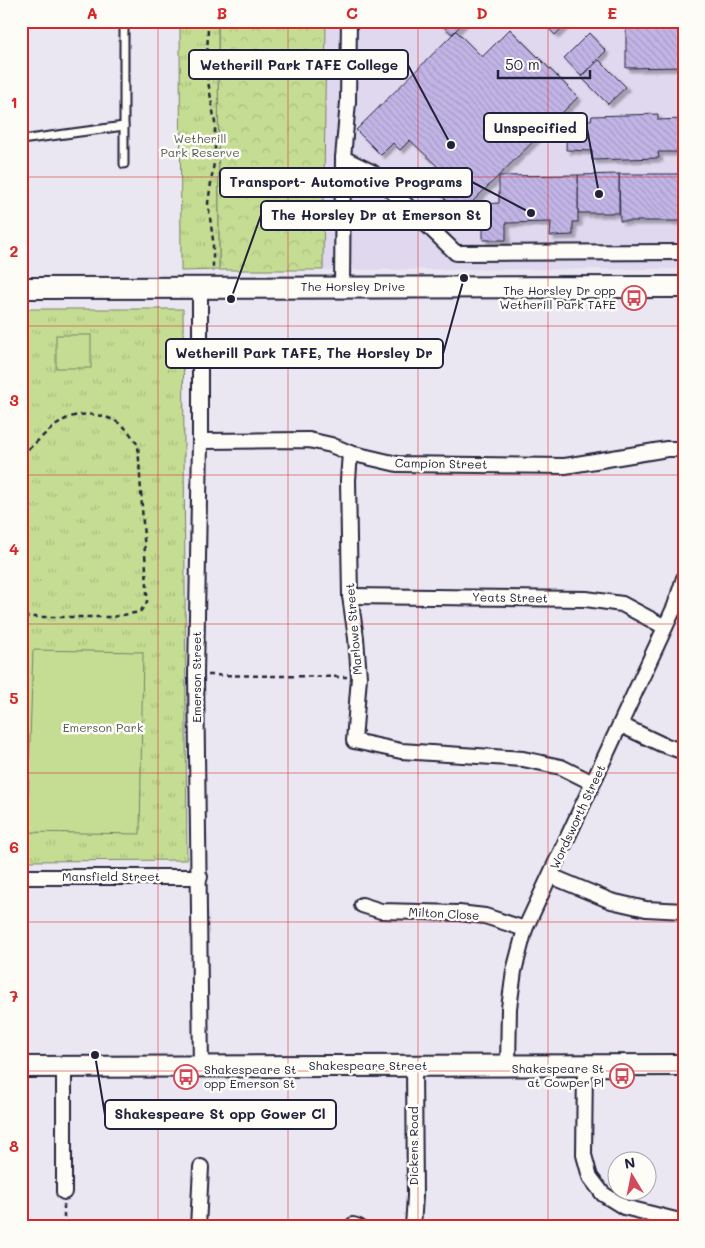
<svg xmlns="http://www.w3.org/2000/svg" width="705" height="1248" font-family="Mali,sans-serif">
  <defs>
    <pattern id="forest-crowns" width="20" height="18" patternUnits="userSpaceOnUse" patternTransform="scale(1.25)"><rect width="20" height="18" fill="#c5dd93"/><path d="M2 6a3 3 0 1 1 6 0M12 15a3 3 0 1 1 6 0" fill="none" stroke="#a9bd80"/></pattern>
    <pattern id="park-tufts" width="24" height="20" patternUnits="userSpaceOnUse" patternTransform="scale(1.25)"><rect width="24" height="20" fill="#c5dd93"/><path d="M3 7l-1-3M5 7V3M7 7l1-3M15 17l-1-3M17 17v-4M19 17l1-3" fill="none" stroke="#a9bd80"/></pattern>
    <pattern id="building-back-hatch" width="6" height="6" patternUnits="userSpaceOnUse" patternTransform="scale(1.25)"><rect width="6" height="6" fill="#c2b5e6"/><path d="M-1 5l2 2M0 0l6 6M5-1l2 2" fill="none" stroke="#a69bc6"/></pattern>
    <filter id="shadow"><feDropShadow dx="4" dy="4" stdDeviation="1" flood-color="#0004"/></filter>
  </defs>
  <rect width="100%" height="100%" fill="#ebe7f2"/>
  <filter id="ink" filterUnits="userSpaceOnUse"><feTurbulence type="fractalNoise" baseFrequency=".02" numOctaves="2"/><feDisplacementMap in="SourceGraphic" scale="10" xChannelSelector="R" yChannelSelector="G"/><feConvolveMatrix kernelMatrix="1 2 1 2 8 2 1 2 1" color-interpolation-filters="sRGB"/></filter>
  <g filter="url(#ink)">
    <!-- built -->
    <polygon fill="#dfd8ee" points="218,21 684,21 684,269 219,270"/>
    <!-- forest -->
    <polygon fill="url(#forest-crowns)" stroke="#748067" points="218,21 326,21 323,270 219,270"/>
    <!-- park -->
    <g fill="url(#park-tufts)" stroke="#748067">
      <polygon points="180,21 218,21 219,270 181,271"/>
      <polygon points="21,309 183,309 187,860 21,861"/>
    </g>
    <!-- garden -->
    <g fill="#c5dd93" stroke="#748067">
      <rect x="56" y="335" width="35" height="33"/>
      <polygon points="33,650 143,652 140,834 27,832"/>
    </g>
    <!-- building -->
    <g fill="url(#building-back-hatch)" stroke="#22223b" filter="url(#shadow)">
      <polygon points="437,21 465,21 452,34"/>
      <polygon points="542,21 569,21 555,35"/>
      <polygon points="626,21 684,21 684,67 626,68"/>
      <polygon points="510,29 578,97 460,214 426,180 438,167 410,140 400,150 393,143 381,155 356,130 456,31 482,57"/>
      <polygon points="589,33 606,51 581,76 564,58"/>
      <polygon points="599,60 626,87 608,104 581,77"/>
      <polygon points="658,114 658,120 684,119 684,152 658,152 659,158 592,160 592,151 566,150 567,120 591,120 592,116"/>
      <polygon points="619,174 684,174 684,221 620,221"/>
      <polygon points="619,174 619,213 578,213 578,175"/>
      <polygon points="578,175 578,222 573,222 573,235 550,236 551,222 506,223 506,240 483,240 483,204 499,203 499,176"/>
    </g>
    <g fill="none" stroke-linecap="round" stroke-linejoin="round">
      <defs>
        <g id="lane">
          <polyline points="124,21 124,164"/>
          <polyline points="21,140 124,126"/>
        </g>
        <g id="street">
          <polyline points="343,158 372,172 456,253 684,252"/>
          <polyline points="200,288 200,441 196,675 201,1067"/>
          <polyline points="342,288 343,158 348,102 349,21"/>
          <polyline points="200,441 309,440 331,445 350,453 397,464 565,466 667,449 684,449"/>
          <polyline points="350,453 348,480 350,596 356,638 359,677 354,741 401,751 523,759 561,767 593,783"/>
          <polyline points="350,596 586,599 622,604 665,627"/>
          <polyline points="621,725 661,744 684,752"/>
          <polyline points="551,876 611,901 646,909 684,911"/>
          <polyline points="21,877 200,877"/>
          <polyline points="362,905 381,911 459,913 485,916 525,929"/>
          <polyline points="508,1065 509,1008 514,971 525,929 675,606 684,578"/>
          <polyline points="585,1065 584,1155 590,1177 603,1194 624,1207 684,1222"/>
          <polyline points="64,1192 64,1067"/>
          <polyline points="353,1225 359,1227"/>
          <polyline points="198,1227 201,1167"/>
          <polyline points="413,1227 415,1196 414,1066"/>
        </g>
        <g id="secondary">
          <polyline points="21,288 684,287"/>
          <polyline points="21,1067 684,1065"/>
        </g>
      </defs>
      <!-- lane casing -->
      <use href="#lane" stroke="#22223b" stroke-width="11"/>
      <!-- street casing -->
      <use href="#street" stroke="#22223b" stroke-width="18"/>
      <!-- secondary casing -->
      <use href="#secondary" stroke="#22223b" stroke-width="24"/>
      <!-- path -->
      <g stroke="#22223b" stroke-width="2.5" stroke-dasharray="5 4" stroke-linecap="butt">
        <polyline points="208,21 207,75 215,123 215,156 208,203 213,240 213,272"/>
        <path d="M21,454L25,452C36,443 46,432 58,424C74,411 99,412 117,422C127,427 132,437 138,445L147,585V602L140,612L112,617H21"/>
        <polyline points="208,675 347,677"/>
        <polyline points="64,1227 64,1203"/>
      </g>
      <!-- lane -->
      <use href="#lane" stroke="#fdfcf7" stroke-width="7"/>
      <!-- street -->
      <use href="#street" stroke="#fdfcf7" stroke-width="14"/>
      <!-- secondary -->
      <use href="#secondary" stroke="#fdfcf7" stroke-width="20"/>
    </g>
  </g>
  <!-- grid -->
  <path fill="none" stroke="#d62828" stroke-width="1" stroke-opacity="0.55" d="M158,21V1227M288,21V1227M418,21V1227M548,21V1227M21,177H684M21,326H684M21,475H684M21,624H684M21,773H684M21,922H684M21,1071H684"/>
  <!-- icons -->
  <defs>
    <symbol id="bus-ring" viewBox="-11 -11 22 22"><circle r="9.5" fill="#fdfcf7" stroke="#d1495b" stroke-width="1.5"/><path d="M-5-6H5V4H4V6H2V4H-2V6H-4V4H-5ZM-3.5-4V0h7V-4ZM-3.5 1.2v1.5H-2V1.2ZM2 1.2v1.5H3.5V1.2Z" fill="#d1495b"/></symbol>
  </defs>
  <g fill-rule="evenodd">
    <use href="#bus-ring" x="620" y="284" width="28" height="28"/>
    <use href="#bus-ring" x="608" y="1062" width="28" height="28"/>
    <use href="#bus-ring" x="172" y="1063" width="28" height="28"/>
  </g>
  <g text-anchor="middle" stroke-width="5" stroke-linejoin="round" paint-order="stroke">
    <!-- park labels -->
    <g font-size="12" fill="#535a55" stroke="#fdfcf7">
      <text x="200" y="143">Wetherill<tspan x="200" dy="14">Park Reserve</tspan></text>
      <text x="103" y="732">Emerson Park</text>
    </g>
    <!-- street labels -->
    <g font-size="12" fill="#22223b" stroke="#fdfcf7">
      <text x="353" y="291">The Horsley Drive</text>
      <text transform="translate(441 464) rotate(1)" y="4">Campion Street</text>
      <text transform="translate(510 598) rotate(1)" y="4">Yeats Street</text>
      <text transform="translate(354 629) rotate(-95)" y="4">Marlowe Street</text>
      <text transform="translate(197 677) rotate(-90)" y="4">Emerson Street</text>
      <text transform="translate(578 817) rotate(-65)" y="4">Wordsworth Street</text>
      <text x="111" y="881">Mansfield Street</text>
      <text transform="translate(444 914) rotate(3)" y="4">Milton Close</text>
      <text x="368" y="1070">Shakespeare Street</text>
      <text transform="translate(414 1146) rotate(-90)" y="4">Dickens Road</text>
    </g>
    <!-- poi labels -->
    <g font-size="12" fill="#22223b" stroke="#fdfcf7" text-anchor="end">
      <text x="616" y="295">The Horsley Dr opp<tspan x="616" dy="14">Wetherill Park TAFE</tspan></text>
      <text x="604" y="1073">Shakespeare St<tspan x="604" dy="14">at Cowper Pl</tspan></text>
      <text x="204" y="1074" text-anchor="start">Shakespeare St<tspan x="204" dy="14">opp Emerson St</tspan></text>
    </g>
  </g>
  <!-- callouts -->
  <path fill="none" stroke="#22223b" stroke-width="2" d="M451 145L408 65M599 194L587 128M531 213L472 182M231 299L261 215M464 278L443 354M95 1055L105 1115"/>
  <g fill="#22223b" stroke="#fdfcf7" stroke-width="2">
    <circle cx="451" cy="145" r="5"/>
    <circle cx="599" cy="194" r="5"/>
    <circle cx="531" cy="213" r="5"/>
    <circle cx="231" cy="299" r="5"/>
    <circle cx="464" cy="278" r="5"/>
    <circle cx="95" cy="1055" r="5"/>
  </g>
  <g fill="#fdfcf7" stroke="#22223b" stroke-width="2">
    <rect x="189" y="50" width="219" height="29" rx="5"/>
    <rect x="484" y="113" width="103" height="29" rx="5"/>
    <rect x="220" y="168" width="252" height="29" rx="5"/>
    <rect x="261" y="201" width="230" height="29" rx="5"/>
    <rect x="166" y="339" width="277" height="29" rx="5"/>
    <rect x="105" y="1100" width="231" height="29" rx="5"/>
  </g>
  <g font-size="14" text-anchor="middle" font-weight="bold" fill="#22223b">
    <text x="299" y="70">Wetherill Park TAFE College</text>
    <text x="535" y="133">Unspecified</text>
    <text x="346" y="187">Transport- Automotive Programs</text>
    <text x="376" y="220">The Horsley Dr at Emerson St</text>
    <text x="304" y="358">Wetherill Park TAFE, The Horsley Dr</text>
    <text x="220" y="1119">Shakespeare St opp Gower Cl</text>
  </g>
  <!-- margin -->
  <rect width="705" height="1248" fill="none" stroke="#fdfcf7" stroke-width="55"/>
  <!-- north arrow -->
  <g transform="translate(632 1176) rotate(350)"><circle r="24" fill="#fdfcf7" stroke="#a5a5ac"/>
  <path d="M0-4L9 19L0 12L-9 19Z" fill="#d1495b"/>
  <text y="-8" font-size="14" font-weight="bold" text-anchor="middle" fill="#22223b">N</text>
  </g>
  <!-- scale -->
  <path d="M498 70v8h92v-8" fill="none" stroke="#22223b" stroke-width="2.5"/>
  <text x="505" y="70" font-size="15" fill="#22223b" stroke="#fdfcf7" stroke-width="4" paint-order="stroke">50 m</text>
  <rect x="28" y="28" width="650" height="1192" fill="none" stroke="#d62828" stroke-width="2"/>
  <g font-size="16" text-anchor="middle" font-weight="bold" fill="#d62828">
    <text x="92" y="19">A</text>
    <text x="222" y="19">B</text>
    <text x="352" y="19">C</text>
    <text x="482" y="19">D</text>
    <text x="612" y="19">E</text>
    <text x="14" y="108">1</text>
    <text x="14" y="257">2</text>
    <text x="14" y="406">3</text>
    <text x="14" y="555">4</text>
    <text x="14" y="704">5</text>
    <text x="14" y="853">6</text>
    <text x="14" y="1002">7</text>
    <text x="14" y="1152">8</text>
  </g>
</svg>
